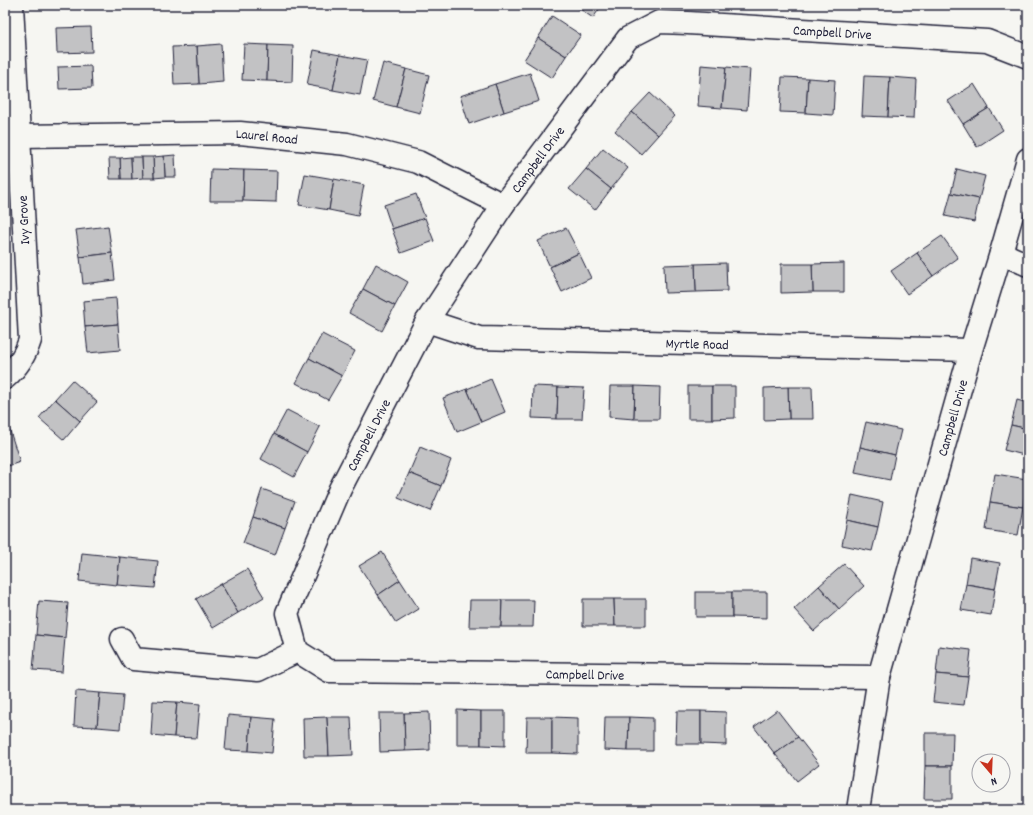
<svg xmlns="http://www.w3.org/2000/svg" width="1033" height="815" font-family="Dekko,sans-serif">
  <rect width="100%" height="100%" fill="#f6f6f2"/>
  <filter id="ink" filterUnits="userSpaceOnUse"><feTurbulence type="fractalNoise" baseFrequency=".025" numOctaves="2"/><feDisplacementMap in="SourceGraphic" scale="8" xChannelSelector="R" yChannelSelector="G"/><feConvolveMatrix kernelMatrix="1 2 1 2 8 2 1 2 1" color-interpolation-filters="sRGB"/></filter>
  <g filter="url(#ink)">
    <!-- building -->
    <g fill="#c2c2c4" stroke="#22223b">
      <polygon points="574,5 602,5 593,18"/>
      <polygon points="552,16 581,35 566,56 538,38"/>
      <polygon points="91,27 92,52 57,53 56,28"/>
      <polygon points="538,38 566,56 552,78 524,60"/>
      <polygon points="221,44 223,82 199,84 197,46"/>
      <polygon points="244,44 268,45 267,81 242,80"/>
      <polygon points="268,45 293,46 292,82 267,81"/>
      <polygon points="197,46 199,84 174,85 172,47"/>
      <polygon points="314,50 340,55 333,90 307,85"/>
      <polygon points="340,55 367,60 360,95 333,90"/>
      <polygon points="383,63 406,69 396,107 373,101"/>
      <polygon points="701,65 726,67 722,108 698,106"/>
      <polygon points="91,66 92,88 59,89 58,67"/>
      <polygon points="726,67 750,69 747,110 722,108"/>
      <polygon points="406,69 429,75 420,113 396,107"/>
      <polygon points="530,73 539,101 504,112 495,84"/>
      <polygon points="864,76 890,77 888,117 862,116"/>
      <polygon points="782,77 808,78 806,113 780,112"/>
      <polygon points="890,77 916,79 914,118 888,117"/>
      <polygon points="808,78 835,80 833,115 806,113"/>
      <polygon points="495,84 504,112 469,124 460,96"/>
      <polygon points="974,84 989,108 963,124 948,101"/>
      <polygon points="650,93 675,116 658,135 632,112"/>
      <polygon points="989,108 1003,130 977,147 963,124"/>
      <polygon points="632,112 658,135 641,154 615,131"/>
      <polygon points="603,148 628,168 611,189 586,169"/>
      <polygon points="175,155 176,177 165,177 164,156"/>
      <polygon points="164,156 165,177 154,178 153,157"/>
      <polygon points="131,157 132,179 121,179 120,158"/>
      <polygon points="131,157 142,157 143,178 132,179"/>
      <polygon points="142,157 153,157 154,178 143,178"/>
      <polygon points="109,158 120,158 121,179 110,179"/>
      <polygon points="211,169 244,170 243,201 210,201"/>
      <polygon points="586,169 611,189 595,210 569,189"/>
      <polygon points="957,169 985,176 979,199 951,193"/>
      <polygon points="244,170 277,171 276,202 243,201"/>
      <polygon points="305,174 334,179 329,210 299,205"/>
      <polygon points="334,179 364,185 358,216 329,210"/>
      <polygon points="951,193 979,199 974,222 945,216"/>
      <polygon points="416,194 425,218 392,229 384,205"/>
      <polygon points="425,218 434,241 401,253 392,229"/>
      <polygon points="108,226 112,253 80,257 76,230"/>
      <polygon points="566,228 579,253 550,267 538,241"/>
      <polygon points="942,236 958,258 933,276 917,253"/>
      <polygon points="112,253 115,280 83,284 80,257"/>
      <polygon points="579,253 591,278 562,292 550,267"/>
      <polygon points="917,253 933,276 907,294 891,271"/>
      <polygon points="726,263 727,291 696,292 695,264"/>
      <polygon points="844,263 844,292 813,292 812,264"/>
      <polygon points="376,264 408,282 395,306 363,289"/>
      <polygon points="695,264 696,292 665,293 664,265"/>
      <polygon points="781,264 812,264 813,292 781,293"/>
      <polygon points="363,289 395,306 382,331 349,313"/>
      <polygon points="116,298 118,324 85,327 83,301"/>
      <polygon points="118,324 120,350 88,353 85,327"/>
      <polygon points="322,334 355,351 342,376 309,358"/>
      <polygon points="309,358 342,376 328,400 296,383"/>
      <polygon points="491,379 505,412 481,422 467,389"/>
      <polygon points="72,380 97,402 80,421 55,399"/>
      <polygon points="533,386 558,387 557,419 532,418"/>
      <polygon points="610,386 635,386 634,419 609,417"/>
      <polygon points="635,386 660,387 659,419 634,419"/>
      <rect x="688" y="386" width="24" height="33"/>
      <polygon points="712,386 735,386 735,418 712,419"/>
      <polygon points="558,387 584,388 582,419 557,419"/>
      <polygon points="788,387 812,387 813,419 789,419"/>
      <polygon points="788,387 789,419 764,420 764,388"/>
      <polygon points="467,389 481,422 457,432 443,398"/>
      <polygon points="55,399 80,421 64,440 39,418"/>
      <polygon points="1017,400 1028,403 1028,429 1011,425"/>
      <polygon points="287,410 320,427 307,452 274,434"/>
      <polygon points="866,422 901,430 895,455 860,447"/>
      <polygon points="8,425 20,462 5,467 5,426"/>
      <polygon points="1011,425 1028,429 1028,456 1004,450"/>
      <polygon points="274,434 307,452 294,477 261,459"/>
      <polygon points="420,447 451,460 441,486 409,473"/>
      <polygon points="860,447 895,455 890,480 855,473"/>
      <polygon points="409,473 441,486 430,511 398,498"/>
      <polygon points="995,474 1027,479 1023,507 990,502"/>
      <polygon points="262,489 295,501 285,528 253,517"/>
      <polygon points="852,495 883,502 878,527 847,520"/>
      <polygon points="990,502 1023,507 1018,535 986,530"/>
      <polygon points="253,517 285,528 275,555 243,543"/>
      <polygon points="847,520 878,527 872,551 842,545"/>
      <polygon points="382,552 400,580 378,595 359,566"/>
      <polygon points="82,553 120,557 117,585 79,581"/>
      <polygon points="120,557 158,561 155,588 117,585"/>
      <polygon points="970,558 1000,563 995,589 966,584"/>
      <polygon points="844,564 864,586 839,609 819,586"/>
      <polygon points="247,569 264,597 238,613 221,584"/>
      <polygon points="400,580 419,609 396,623 378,595"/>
      <polygon points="221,584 238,613 213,628 196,599"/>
      <polygon points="966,584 995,589 991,615 961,610"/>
      <polygon points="819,586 839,609 814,631 794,609"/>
      <rect x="696" y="592" width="36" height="25"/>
      <polygon points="732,592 767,592 767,618 732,617"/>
      <polygon points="583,599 614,599 615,626 583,626"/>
      <polygon points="614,599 646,599 646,626 615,626"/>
      <polygon points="470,600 502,600 501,627 469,627"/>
      <polygon points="502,600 534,600 533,627 501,627"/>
      <polygon points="39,601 68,603 65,638 36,635"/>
      <polygon points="36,635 65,638 62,672 33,670"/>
      <polygon points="939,646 971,650 968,677 936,674"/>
      <polygon points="936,674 968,677 964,705 933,702"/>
      <polygon points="76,691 100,693 97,727 74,726"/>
      <polygon points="100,693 123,695 120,729 97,727"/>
      <polygon points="153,701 177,702 174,737 151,735"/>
      <polygon points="177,702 200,704 197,738 174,737"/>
      <polygon points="457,710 481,711 481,745 457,745"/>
      <polygon points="777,710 798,737 775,754 754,727"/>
      <polygon points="481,711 505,711 505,746 481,745"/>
      <polygon points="677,711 701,711 701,744 676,744"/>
      <polygon points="701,711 726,712 726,745 701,744"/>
      <polygon points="429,712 430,750 405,751 404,713"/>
      <polygon points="379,713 404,713 405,751 380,752"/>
      <polygon points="228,715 251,717 249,751 225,750"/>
      <polygon points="251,717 275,719 272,753 249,751"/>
      <polygon points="327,717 329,756 304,756 303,718"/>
      <polygon points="327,717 351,717 353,755 329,756"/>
      <polygon points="527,717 552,717 552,753 526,753"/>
      <polygon points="552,717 578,718 578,754 552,753"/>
      <polygon points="605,717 629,717 628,751 604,750"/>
      <polygon points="629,717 653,718 653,751 628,751"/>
      <polygon points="925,733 953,733 952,766 925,766"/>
      <polygon points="798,737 819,764 797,781 775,754"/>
      <polygon points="925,766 952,766 952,799 924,799"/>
    </g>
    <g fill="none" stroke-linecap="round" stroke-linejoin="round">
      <defs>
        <g id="street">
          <path id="s1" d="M19,136L240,133L347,144L418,162L503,205"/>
          <polyline points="1001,253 1028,265"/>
          <path id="s2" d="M427,321L479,338L971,350"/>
          <path d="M5,378C18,367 25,356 30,340L12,5"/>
          <polyline points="122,639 133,659 258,670 297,651"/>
          <path id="s3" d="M879,677L329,671L297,651L287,613L340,489L427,321L503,205L628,38L659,22L688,23L987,41L1028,57"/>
          <path id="s4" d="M858,810L879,677L971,350L1001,253L1028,159"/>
        </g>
      </defs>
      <!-- street casing -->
      <use href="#street" stroke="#22223b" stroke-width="25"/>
      <!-- street -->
      <use href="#street" stroke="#f6f6f2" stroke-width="22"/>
    </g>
  </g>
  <g text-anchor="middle" stroke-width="3.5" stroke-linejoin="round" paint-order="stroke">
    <!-- street labels -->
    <g font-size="14" fill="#22223b" stroke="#f6f6f2">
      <text dy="5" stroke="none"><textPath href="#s3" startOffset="1507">Campbell Drive</textPath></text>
      <text dy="5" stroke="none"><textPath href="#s1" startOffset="248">Laurel Road</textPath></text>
      <text dy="5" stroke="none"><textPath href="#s3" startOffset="1147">Campbell Drive</textPath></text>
      <text transform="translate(23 220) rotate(-93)" y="5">Ivy Grove</text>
      <text dy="5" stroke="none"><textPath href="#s2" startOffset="273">Myrtle Road</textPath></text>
      <text dy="5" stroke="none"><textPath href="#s4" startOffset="404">Campbell Drive</textPath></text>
      <text dy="5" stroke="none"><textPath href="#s3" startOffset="823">Campbell Drive</textPath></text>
      <text transform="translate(585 674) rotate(1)" y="5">Campbell Drive</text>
    </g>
  </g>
  <!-- margin -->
  <rect width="1033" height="815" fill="none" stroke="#f6f6f2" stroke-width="20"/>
  <rect x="10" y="10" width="1013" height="795" fill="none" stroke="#22223b" stroke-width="1.5" filter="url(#ink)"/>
  <!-- north arrow -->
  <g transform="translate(991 773) rotate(161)"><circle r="19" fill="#f6f6f2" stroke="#a1a1a9"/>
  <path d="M0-3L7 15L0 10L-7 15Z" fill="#c8321e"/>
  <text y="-6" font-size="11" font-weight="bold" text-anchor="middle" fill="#22223b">N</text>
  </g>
</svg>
